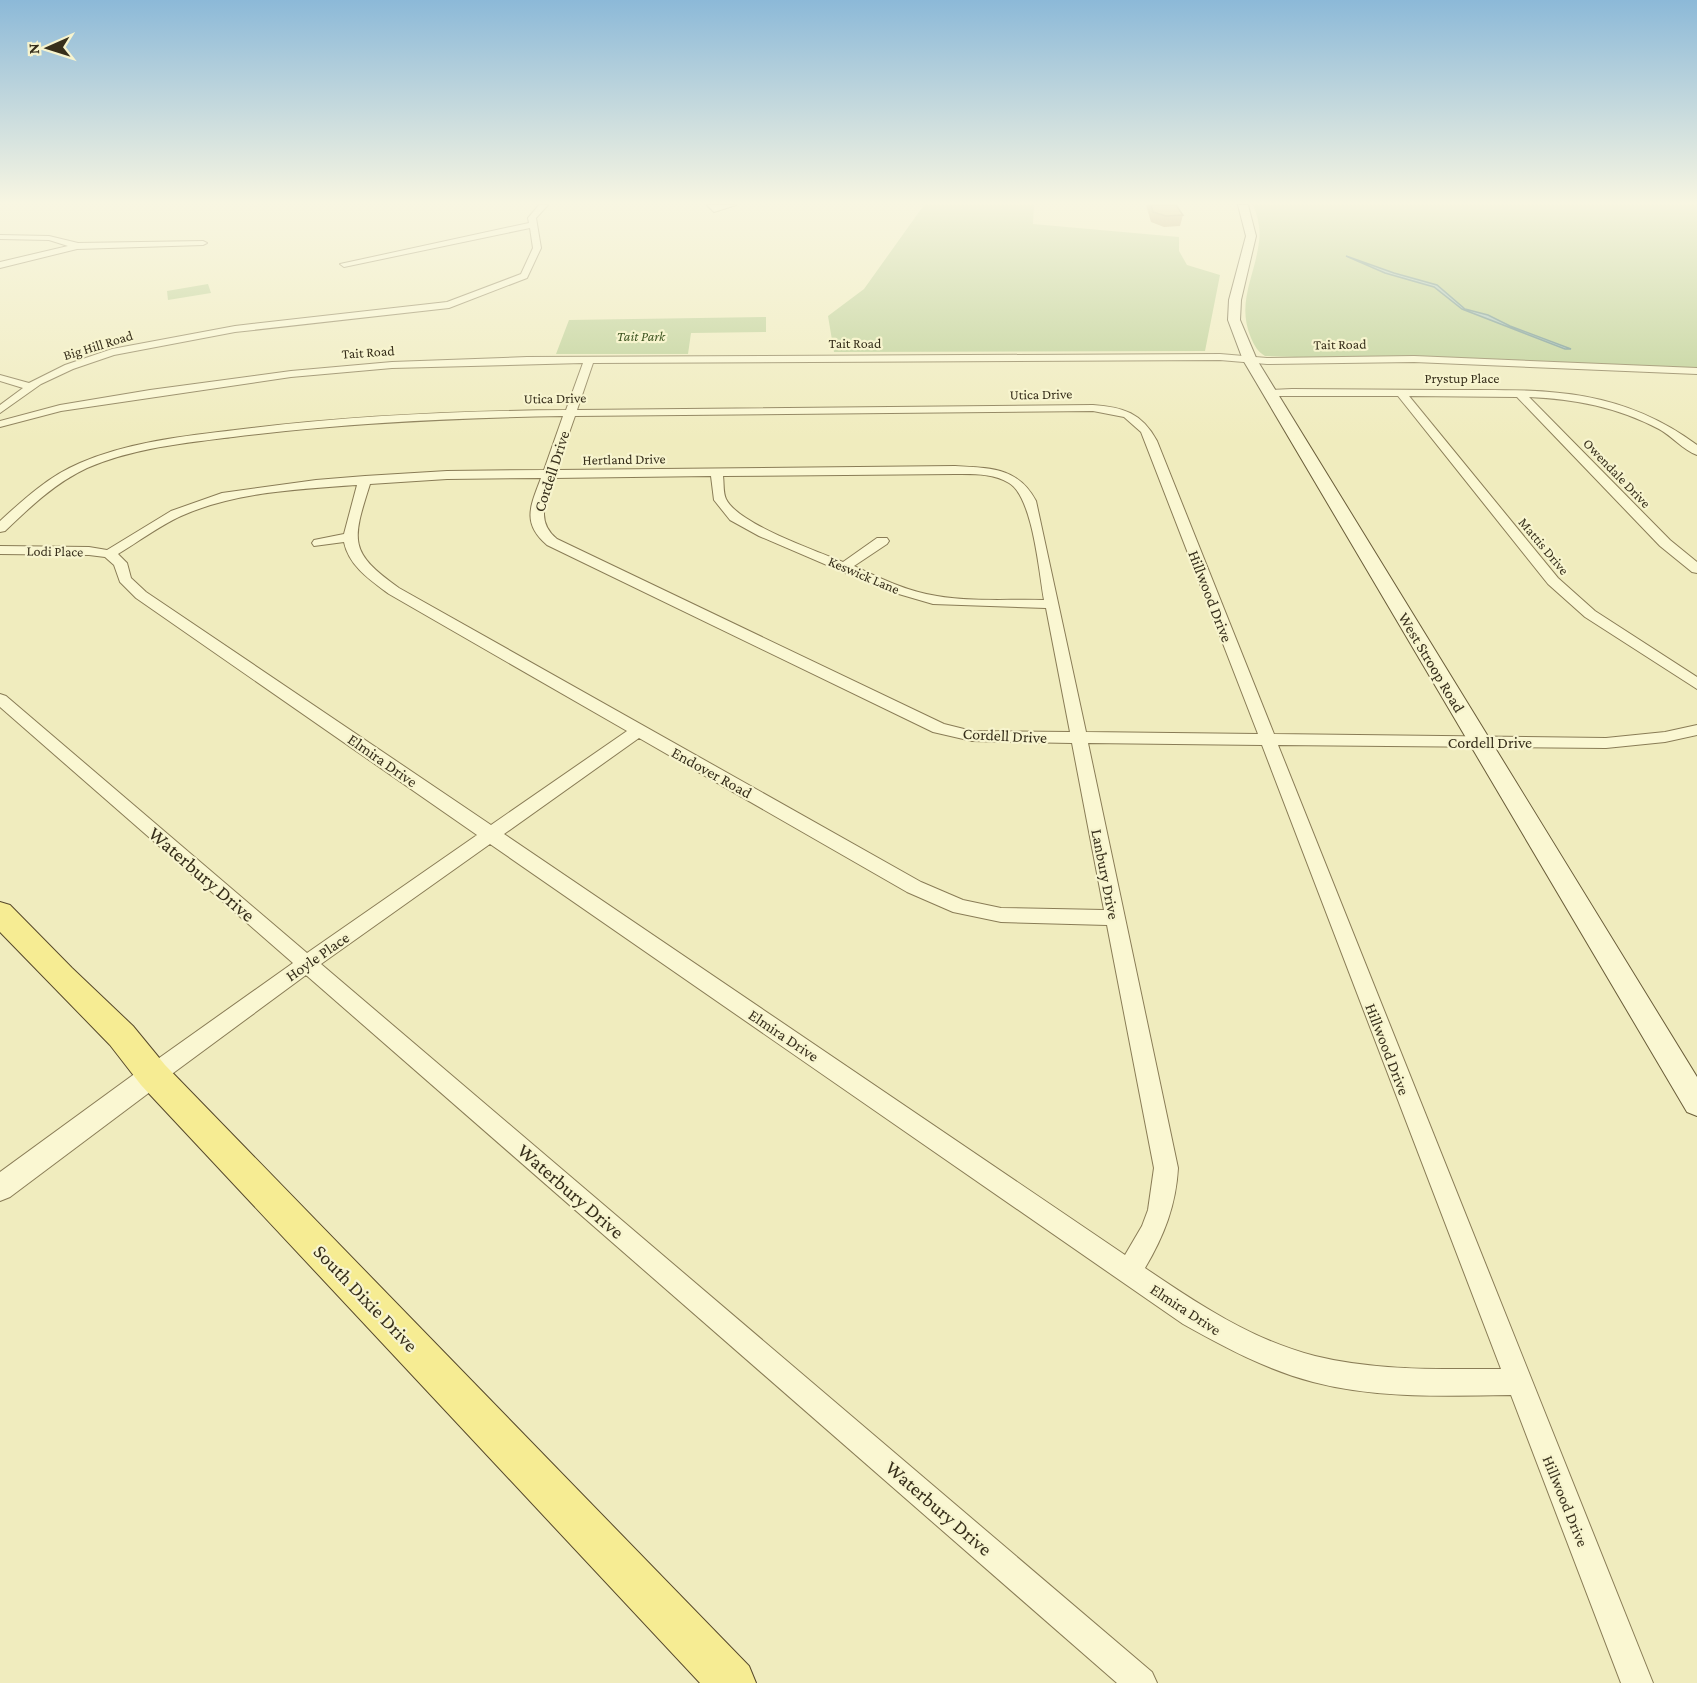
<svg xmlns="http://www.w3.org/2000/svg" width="1697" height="1683" font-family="'Crimson Pro',serif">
  <rect width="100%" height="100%" fill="#f0ecbe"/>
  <!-- green -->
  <g fill="#bace92">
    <polygon points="924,205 1034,205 1033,224 1179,237 1179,251 1187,265 1220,275 1205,351 834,352 828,316 864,289"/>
    <path d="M1253,205H1697V369L1265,356C1258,352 1254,345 1251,338C1236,303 1255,276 1259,242C1261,229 1258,217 1253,205Z"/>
    <polygon points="208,284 211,293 168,300 167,291"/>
    <polygon points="766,317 766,332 691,333 688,354 556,354 569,320"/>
  </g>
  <!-- water -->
  <polygon fill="#a2c1bf" stroke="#698f8e" stroke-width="1.5" points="1346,256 1394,273 1437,285 1465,309 1488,315 1510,326 1571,349 1565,349 1462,309 1434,287 1385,273"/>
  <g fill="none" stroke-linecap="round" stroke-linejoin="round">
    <defs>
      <g id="minor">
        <polygon points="539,205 548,205 536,218 541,248 527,278 449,308 235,332 114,355 73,369 41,384 0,413 0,405 23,388 0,381 0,375 29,383 65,365 112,349 235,326 447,302 521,274 533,248 530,228 344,267 340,264 529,223 528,218"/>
        <polygon points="707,205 736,205 714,212"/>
        <polygon points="0,235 49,236 78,243 203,241 207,243 203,245 77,249 0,268 0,262 68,246 49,240 0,239"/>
        <path d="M1220,354L1267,358L1414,356L1697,368V374L1414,362L1267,364L1220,360L593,363L577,410L1093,405C1123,407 1142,413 1157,441L1274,734L1606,738L1665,732L1697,725V735L1665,742L1606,748L1278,745L1653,1683H1621L1511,1395C1445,1396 1378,1399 1313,1382C1267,1370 1224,1347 1183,1324L490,844L321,964L1152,1672L1157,1683H1117L306,975L161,1082L153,1084L145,1082L142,1075L145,1068L293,963L0,707V694L6,696L307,953L477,835L136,598L120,582L114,565L105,557L89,555L0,554V546L89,547L107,550L171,511L222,493L316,480L365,476L447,471L544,470L563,416C453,418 343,423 233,437C185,443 133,448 87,468C55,483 30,507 5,531L0,532V521C24,499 49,476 80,463C129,442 184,436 235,430C345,416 455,411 566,410L583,363L392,368L291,377L61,411L0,427V421L60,405L150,390L291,371L392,362L527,357ZM1093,411L1124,417L1141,432L1258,734L1086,732L1036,501C1018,467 990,468 955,466L556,470L575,416ZM955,474C973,474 993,473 1009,483C1033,497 1039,573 1044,600C1009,599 972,602 937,596C908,592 880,578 854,566L887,544L889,541L887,538H877L843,562C817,551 738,524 726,499C723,493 724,483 723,476ZM711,476L714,500L730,520L759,536L885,590L933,604L1046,608L1070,732L972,731L944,724L557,539C535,521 546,501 553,478ZM541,478C531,505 521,523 547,545L933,732L972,741L1072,743L1104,910L1001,908L963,900L921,882L399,588C348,552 352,541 370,484L447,479ZM357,485L344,534L314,540L312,543L314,546L344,542C349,566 370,580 389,594L627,731L491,825L146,592L131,578L127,563L118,554C138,542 159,526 181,516C235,492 299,489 357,485ZM639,738L907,892L953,912L1001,922L1107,925L1154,1168L1148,1210L1142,1226L1125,1255L504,834ZM1088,743L1262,745L1501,1369C1438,1369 1376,1371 1315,1356C1252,1340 1198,1304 1145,1268C1164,1236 1176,1205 1178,1168Z"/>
        <path d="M1292,389C1343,389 1393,390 1444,390C1539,390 1616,385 1697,445V455C1683,450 1672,436 1659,429C1617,407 1575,399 1529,397L1670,540L1697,562V573L1692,572L1660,546L1517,397L1409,396L1558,578L1595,611L1697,677V689L1585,617L1548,584L1398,396H1271L1266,393L1271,390Z"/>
      </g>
      <polygon id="tertiary" points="153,1064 162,1067 166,1075 162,1083 10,1197 0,1201 0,1172 144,1067"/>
      <polygon id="secondary" points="1238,205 1248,205 1256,236 1241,300 1240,320 1257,360 1697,1077 1697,1116 1687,1112 1243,360 1228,320 1229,300 1246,236"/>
      <polygon id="primary" points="0,902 10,905 72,968 133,1026 165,1065 749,1666 756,1683 700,1683 141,1085 110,1045 0,932"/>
    </defs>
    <!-- minor casing -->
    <use href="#minor" stroke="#897c56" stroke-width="2"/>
    <!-- tertiary casing -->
    <use href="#tertiary" stroke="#897c56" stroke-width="2"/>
    <!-- secondary casing -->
    <use href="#secondary" stroke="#6a5d39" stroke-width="2"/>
    <!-- primary casing -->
    <use href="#primary" stroke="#56482b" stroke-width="2"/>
    <!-- minor -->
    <use href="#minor" fill="#faf7d2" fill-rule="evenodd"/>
    <!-- tertiary -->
    <use href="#tertiary" fill="#faf7d2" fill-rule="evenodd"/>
    <!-- secondary -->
    <use href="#secondary" fill="#faf7d2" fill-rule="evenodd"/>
    <!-- primary -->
    <use href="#primary" fill="#f6ec93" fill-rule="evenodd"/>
  </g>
  <!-- wall -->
  <polygon fill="#b39562" points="1146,205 1176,205 1183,215 1180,226 1164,227 1151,222"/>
  <!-- building -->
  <polygon fill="#d0ad72" stroke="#927950" stroke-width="1.5" points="1151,205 1176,205 1183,215 1166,216 1153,212"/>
  <!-- sky -->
  <linearGradient id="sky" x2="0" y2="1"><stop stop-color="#8cb9d8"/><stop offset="0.46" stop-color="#f8f6e2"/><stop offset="1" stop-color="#f8f6e2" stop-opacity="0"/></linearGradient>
  <rect width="1697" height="441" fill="url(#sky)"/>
  <g text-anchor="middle" stroke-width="4.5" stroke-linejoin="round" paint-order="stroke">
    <!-- far-park labels -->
    <g font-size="14" font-style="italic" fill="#3d5521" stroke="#f7f4ce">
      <text x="641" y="341">Tait Park</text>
    </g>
    <!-- far-street labels -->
    <g font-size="14" fill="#372f1b" stroke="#f7f4ce">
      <text x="855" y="348">Tait Road</text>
      <text transform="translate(1340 344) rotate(-1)" y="5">Tait Road</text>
      <text transform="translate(98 345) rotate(-17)" y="5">Big Hill Road</text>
      <text transform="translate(368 352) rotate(-4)" y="5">Tait Road</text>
      <text x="1462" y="383">Prystup Place</text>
      <text transform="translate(1041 394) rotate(-1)" y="5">Utica Drive</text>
      <text transform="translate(555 398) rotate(-1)" y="5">Utica Drive</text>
      <text transform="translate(624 459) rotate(-1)" y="5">Hertland Drive</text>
      <text transform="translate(1617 473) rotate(46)" y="5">Owendale Drive</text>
      <text transform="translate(1544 546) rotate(50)" y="5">Mattis Drive</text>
      <text transform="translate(55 551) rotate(1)" y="5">Lodi Place</text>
      <text transform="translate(864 575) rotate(23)" y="5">Keswick Lane</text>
    </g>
    <!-- street labels -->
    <g font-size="16" fill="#372f1b" stroke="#f7f4ce">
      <text transform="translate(551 471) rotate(-72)" y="6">Cordell Drive</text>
      <text transform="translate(1211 596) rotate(69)" y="6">Hillwood Drive</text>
      <text transform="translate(1432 662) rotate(59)" y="6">West Stroop Road</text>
      <text transform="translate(1005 735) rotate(3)" y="6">Cordell Drive</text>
      <text x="1490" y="748">Cordell Drive</text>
      <text transform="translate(383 760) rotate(35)" y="6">Elmira Drive</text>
      <text transform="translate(712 772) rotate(29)" y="6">Endover Road</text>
      <text transform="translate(1106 874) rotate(79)" y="6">Lanbury Drive</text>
      <text transform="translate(317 956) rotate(-35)" y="6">Hoyle Place</text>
      <text transform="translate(784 1035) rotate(34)" y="6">Elmira Drive</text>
      <text transform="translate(1388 1049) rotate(69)" y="6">Hillwood Drive</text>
      <text transform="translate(1186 1309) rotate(33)" y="6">Elmira Drive</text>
      <text transform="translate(1566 1501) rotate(68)" y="6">Hillwood Drive</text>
    </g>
    <!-- near-street labels -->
    <g font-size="20" fill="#372f1b" stroke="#f7f4ce">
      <text transform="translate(202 874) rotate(41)" y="7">Waterbury Drive</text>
      <text transform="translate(571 1191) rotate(41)" y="7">Waterbury Drive</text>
      <text transform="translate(366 1298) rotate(46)" y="7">South Dixie Drive</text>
      <text transform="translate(939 1508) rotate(41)" y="7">Waterbury Drive</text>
    </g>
  </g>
  <!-- north arrow -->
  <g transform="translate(48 48) rotate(267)" stroke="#f7f4ce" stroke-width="4.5" paint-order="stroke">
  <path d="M0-4.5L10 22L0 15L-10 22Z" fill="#372f1b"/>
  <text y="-9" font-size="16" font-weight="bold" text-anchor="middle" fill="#372f1b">N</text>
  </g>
</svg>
